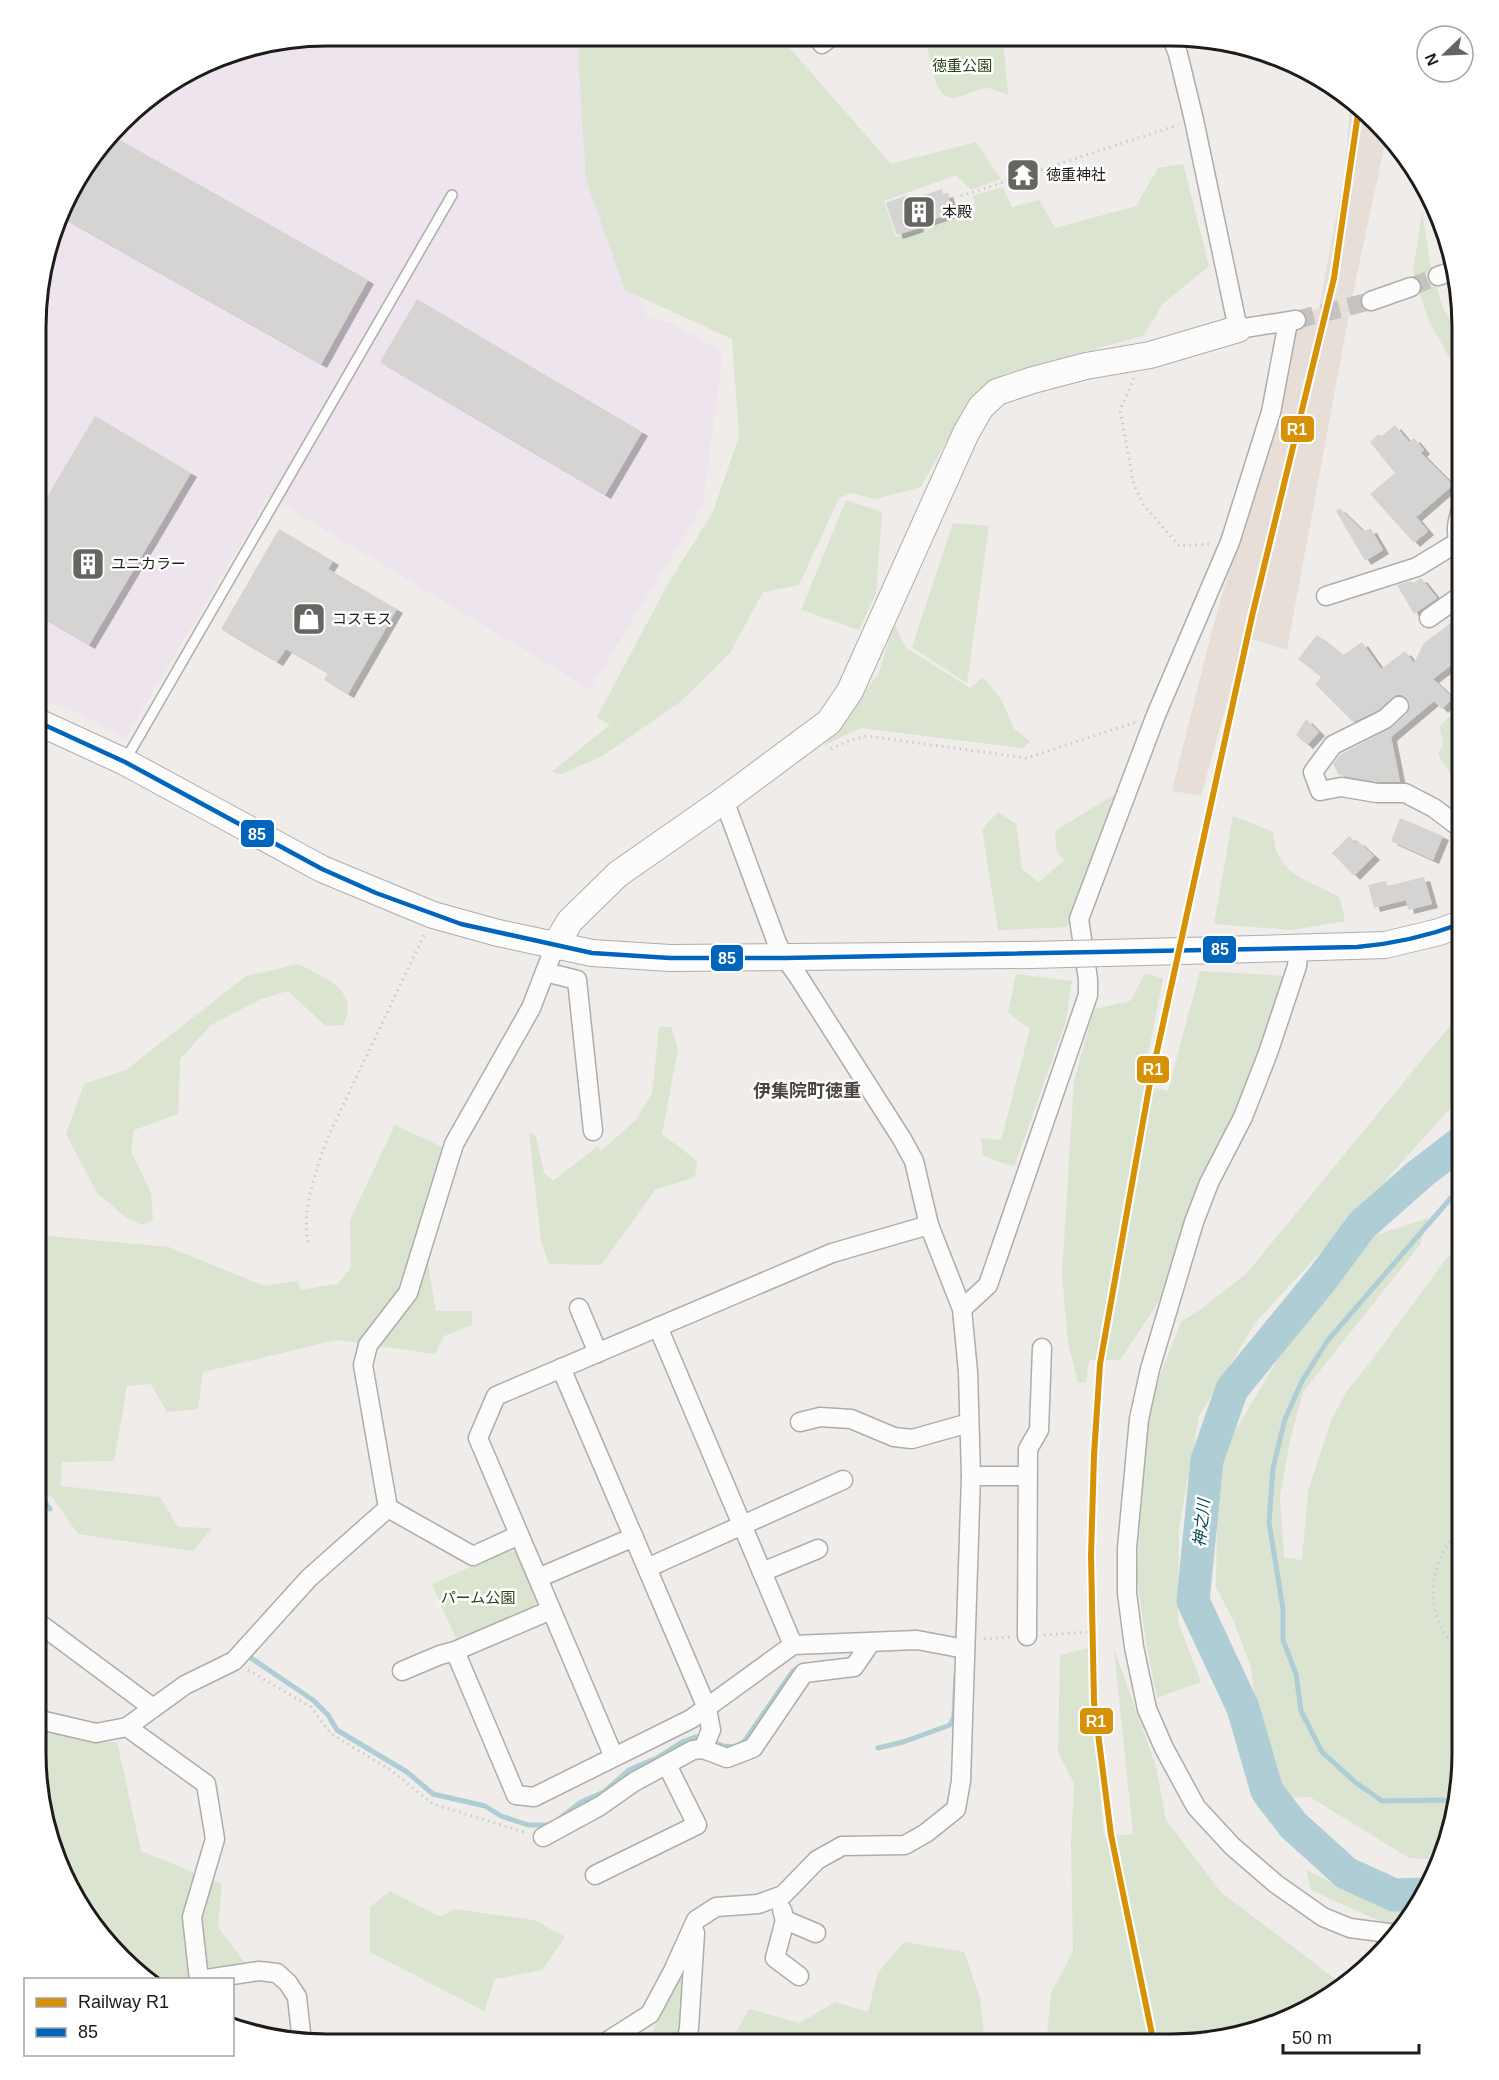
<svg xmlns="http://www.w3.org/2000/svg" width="1499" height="2080" font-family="Arial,'Noto Sans JP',sans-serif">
  <defs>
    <filter id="shadow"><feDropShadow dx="6" dy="4" stdDeviation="0" flood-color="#0004"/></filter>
  </defs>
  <rect width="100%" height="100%" fill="#efece9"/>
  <!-- built -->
  <polygon fill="#e7dfd7" points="1351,98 1387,134 1353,293 1287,650 1245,637 1201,796 1172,791 1214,623 1276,411 1298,314 1319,308 1345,169"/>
  <!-- industrial -->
  <polygon fill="#ede4ed" points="328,36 583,37 618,253 647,316 671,323 723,353 703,505 590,689 269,496 125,739 82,714 38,698 39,289 75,182 136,108 234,52"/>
  <!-- green -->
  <g fill="#dae4d1">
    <polygon points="577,37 780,37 891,164 976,142 1001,179 971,190 956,175 884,201 896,237 959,216 976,212 973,196 1003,187 1012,207 1039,200 1055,228 1136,206 1158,168 1183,164 1209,266 1163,304 1143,336 1007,373 976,393 946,442 921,487 876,499 851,493 839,498 799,585 763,592 730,653 680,702 604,755 562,774 551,772 610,725 597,717 668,584 713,512 739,436 732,339 625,290 586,180"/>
    <path d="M926,38H1003L1008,95C1002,93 992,88 986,88C975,89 964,97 954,98C933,100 929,53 926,38Z"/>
    <polygon points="1422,211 1430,262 1442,306 1463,344 1463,376 1449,357 1428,319 1413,272"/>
    <polygon points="846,500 882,512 876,593 859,630 801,610"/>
    <polygon points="953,523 989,526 967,683 912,647"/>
    <polygon points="894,623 906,648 970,688 983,677 1001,699 1014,729 1030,741 1023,748 861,728 825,745 879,673"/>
    <polygon points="1463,703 1463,782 1451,775 1438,755 1443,744 1440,726"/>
    <polygon points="1117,793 1067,927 998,930 982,829 998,812 1016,824 1022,869 1039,882 1065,860 1057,853 1055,831"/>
    <path d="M1233,816L1273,832C1274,839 1275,849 1278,855C1290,879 1320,885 1340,898L1345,921L1291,930L1214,924Z"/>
    <path d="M299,964C324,978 361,990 343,1025L326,1026L288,991L261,999L211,1025L180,1059L178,1114L134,1130L131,1151L151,1193L153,1220L142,1225L127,1218L97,1193L66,1134L84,1084L126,1070L246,976Z"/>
    <polygon points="1200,971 1288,976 1260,1056 1196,1202 1159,1301 1120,1360 1089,1360 1086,1382 1078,1383 1068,1343 1062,1274 1074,1081 1094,1009 1130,1001 1145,974 1163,978 1142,1085 1168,1091"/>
    <polygon points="1016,974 1072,981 1066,1021 1014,1167 983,1156 981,1138 1001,1140 1030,1029 1008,1013"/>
    <polygon points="1463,1010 1463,1094 1349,1221 1255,1323 1199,1416 1179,1527 1178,1622 1201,1682 1157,1698 1146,1642 1137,1578 1143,1463 1152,1396 1181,1322 1197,1312 1247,1273"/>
    <polygon points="659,1027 671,1027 678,1049 662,1134 697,1161 695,1177 655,1190 601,1265 549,1264 541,1241 529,1132 536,1136 544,1173 553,1181 598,1146 600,1152 636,1120 652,1094"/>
    <polygon points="395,1125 442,1147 424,1212 430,1278 436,1311 472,1311 472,1325 444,1336 435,1354 336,1340 203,1372 198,1409 167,1412 151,1384 127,1386 114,1461 62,1462 61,1486 160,1497 178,1527 212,1528 193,1551 78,1534 52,1497 36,1495 37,1235 169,1247 264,1286 297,1281 301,1290 337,1284 351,1268 350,1220"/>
    <polygon points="1428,1218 1420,1245 1303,1392 1290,1440 1280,1497 1284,1557 1302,1560 1308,1491 1332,1418 1349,1388 1372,1360 1448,1256 1463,1255 1462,1772 1447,1846 1441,1860 1409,1858 1310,1797 1285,1798 1256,1708 1251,1667 1234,1622 1216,1587 1218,1459 1303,1318 1378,1232 1380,1234"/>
    <polygon points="510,1549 517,1554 536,1599 534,1608 457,1641 432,1584"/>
    <polygon points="1088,1648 1104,1837 1133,1834 1114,1649 1156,1766 1166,1820 1221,1892 1343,1985 1300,2014 1172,2044 1046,2044 1051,1993 1073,1952 1071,1845 1074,1783 1058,1752 1060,1655"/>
    <polygon points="36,1701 91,1743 117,1742 141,1851 222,1884 218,1927 246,1964 194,1969 193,1979 146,1979 96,1930 66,1881 36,1753"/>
    <polygon points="1306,1870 1387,1909 1416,1909 1406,1923 1384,1923 1311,1890"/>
    <polygon points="390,1891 441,1917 454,1909 534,1920 565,1937 542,1970 495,1979 484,2011 370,1952 370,1907"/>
    <polygon points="904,1942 964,1952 980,1998 985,2043 730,2043 749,2009 800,2023 835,2002 868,2012 878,1973"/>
    <polygon points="678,1968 686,1972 700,2043 648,2043"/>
  </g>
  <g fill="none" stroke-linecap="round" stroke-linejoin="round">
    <!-- stream -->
    <g stroke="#afcdd5" stroke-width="5">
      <polyline points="36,1490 50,1509"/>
      <polyline points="251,1658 313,1700 328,1715 337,1730 407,1772 433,1794 485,1806 501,1816 528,1825 547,1825 551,1824"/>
      <polyline points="878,1748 903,1742 950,1725 954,1717 956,1674"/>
      <polyline points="1456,1803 1443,1800 1382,1801 1355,1782 1322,1752 1301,1711 1296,1674 1283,1640 1283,1609 1269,1522 1273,1468 1285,1419 1302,1381 1328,1340 1463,1184"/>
      <polyline points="559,1819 581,1802 604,1792 629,1770 657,1758 682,1742 695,1737 702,1737 723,1746 734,1747 744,1742 793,1671 799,1668"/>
    </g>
    <!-- river -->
    <polyline stroke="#afcdd5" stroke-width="33" points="1424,1894 1394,1895 1346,1873 1293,1825 1267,1791 1243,1708 1193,1601 1207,1460 1232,1389 1322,1279 1362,1225 1421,1173 1463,1141"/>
  </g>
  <!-- building -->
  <g fill="#d6d4d2" filter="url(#shadow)">
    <polygon points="113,136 368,280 321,364 63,218 75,182"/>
    <polygon points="942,189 943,194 947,193 952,209 949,210 950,214 917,225 918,228 897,235 886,203 907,195 909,200"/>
    <polygon points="417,299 642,432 605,495 380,362"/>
    <polygon points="95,416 191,473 89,645 38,615 38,512"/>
    <polygon points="1395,425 1409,442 1414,438 1424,450 1421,453 1453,485 1416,517 1428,531 1414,543 1370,494 1395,473 1370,442 1378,434 1382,436"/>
    <polygon points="1339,508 1363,531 1371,529 1383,550 1365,561 1336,511"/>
    <polygon points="279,529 333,561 328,569 397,609 348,694 324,680 328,673 286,649 277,662 221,629"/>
    <polygon points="1421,578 1437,598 1414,614 1397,585 1411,581 1413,583"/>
    <polygon points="1463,614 1463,656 1433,679 1453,698 1442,709 1434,701 1391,737 1400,782 1378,782 1339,775 1333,764 1340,755 1392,727 1407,714 1410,704 1407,698 1402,695 1396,695 1379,710 1353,722 1315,684 1321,677 1298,659 1317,635 1343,655 1362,642 1381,669 1405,651 1414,663 1424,643"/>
    <polygon points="1306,719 1319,732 1307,745 1296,735"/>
    <polygon points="1400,818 1443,836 1433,860 1391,841"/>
    <polygon points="1349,836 1356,843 1358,841 1374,856 1354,876 1332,853"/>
    <polygon points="1424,877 1432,904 1408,910 1406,900 1374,908 1368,885 1386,881 1387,886"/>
  </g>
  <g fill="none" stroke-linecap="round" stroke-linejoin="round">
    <!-- street-tunnel -->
    <g stroke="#c5c2c0" stroke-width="18" stroke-dasharray="18 9" stroke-linecap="butt">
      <polyline points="1411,287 1438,276"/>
      <polyline points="1296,320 1371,301"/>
    </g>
    <defs>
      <polyline id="lane" points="126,759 452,195"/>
      <g id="street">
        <polyline points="1172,38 1178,54 1194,120 1238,329 1296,320"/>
        <polyline points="822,44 831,37"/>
        <polyline points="1438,276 1450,272"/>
        <polyline points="1371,301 1411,287"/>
        <path d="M1463,550C1453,534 1457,521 1463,504"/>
        <polyline points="1326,596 1417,567 1458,542"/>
        <polyline points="1429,618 1463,594"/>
        <polyline points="1399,706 1385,719 1333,745 1313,772 1320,791 1341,787 1377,793 1405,793 1434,808 1463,830"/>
        <polyline points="1299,948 1297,966 1268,1053 1243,1117 1209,1183 1194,1222 1150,1369 1139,1419 1127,1548 1127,1593 1134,1647 1147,1709 1164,1748 1196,1807 1232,1846 1276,1884 1323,1917 1350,1928 1396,1934"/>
        <polyline points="545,972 577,980 593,1131"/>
        <polyline points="579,1308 598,1353"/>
        <polyline points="962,1309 988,1285 1088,995 1088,979 1079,919 1156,715 1230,542 1271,412 1288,322"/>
        <polyline points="658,1327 793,1645"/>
        <polyline points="561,1368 707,1708 711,1730 703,1749"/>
        <polyline points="800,1422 820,1417 851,1419 894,1437 912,1439 969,1423"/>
        <polyline points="971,1476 1027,1476"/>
        <polyline points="388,1508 473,1556 519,1535"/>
        <polyline points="647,1568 843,1480"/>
        <polyline points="762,1572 818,1549"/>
        <polyline points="538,1578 634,1537"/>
        <polyline points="551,1610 455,1651 516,1795 534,1797 691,1719 793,1645 917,1640 965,1649"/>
        <polyline points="36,1621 153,1708"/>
        <polyline points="1027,1636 1028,1449 1039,1430 1042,1348"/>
        <polyline points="402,1671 440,1655 455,1651"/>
        <polyline points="36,1719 96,1733 127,1727 185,1685 234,1661 309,1578 388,1508 363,1365 368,1345 408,1293 454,1144 531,1008 555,946"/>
        <polyline points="127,1727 206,1784 215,1839 192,1917 199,1980"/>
        <polyline points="614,1757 478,1438 496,1396 832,1253 929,1225"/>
        <polyline points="543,1837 600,1806 634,1782 693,1750 703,1749 727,1758 753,1748 804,1673 854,1667 871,1642"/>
        <polyline points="595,1875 697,1825 667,1765"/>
        <polyline points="782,1910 785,1920 816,1933"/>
        <polyline points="785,1920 775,1958 799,1976"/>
        <polyline points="200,1980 259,1971 277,1973 288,1983 297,1997 302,2042"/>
        <polyline points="606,2042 650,2014 673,1971 696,1920 716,1907 758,1904 783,1895 817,1860 842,1846 905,1845 926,1833 956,1809 961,1781 971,1476 968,1372 962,1309 929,1225 914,1161 902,1139 798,976 785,958 777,943 724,800"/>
        <polyline points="686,2043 689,2028 695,1933"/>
      </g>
      <g id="secondary">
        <polyline points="38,722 125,762 322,869 433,915 498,933 592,953 670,958 1031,955"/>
        <polyline points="555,946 570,921 618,874 724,800 829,722 850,691 966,433 981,407 997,392 1033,380 1086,366 1150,355 1238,329"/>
        <polyline points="1220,950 1385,945 1439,932 1463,923"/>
      </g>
    </defs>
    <!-- lane casing -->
    <use href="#lane" stroke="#afadaa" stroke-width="12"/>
    <!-- street casing -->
    <use href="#street" stroke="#afadaa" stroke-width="21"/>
    <!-- secondary casing -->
    <use href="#secondary" stroke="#afadaa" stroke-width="28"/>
    <!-- path -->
    <g stroke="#cccbcb" stroke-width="3" stroke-dasharray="1.5 4.5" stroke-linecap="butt">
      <polyline points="961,196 1178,125"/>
      <polyline points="1134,378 1120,410 1134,485 1143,504 1179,546 1210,544"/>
      <polyline points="831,749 848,741 866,736 1027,758 1136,722"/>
      <path d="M308,1242C301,1211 317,1166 328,1137L425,933"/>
      <polyline points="1044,1635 1087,1632"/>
      <polyline points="984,1639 1010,1637"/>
      <path d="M1462,1649C1456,1645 1445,1637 1442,1630C1425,1599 1433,1550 1462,1531"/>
      <polyline points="248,1670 311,1707 331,1734 389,1769 433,1804 527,1833"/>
    </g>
    <!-- lane -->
    <use href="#lane" stroke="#fdfcfc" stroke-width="9"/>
    <!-- street -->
    <use href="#street" stroke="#fdfcfc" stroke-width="18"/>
    <!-- secondary -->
    <use href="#secondary" stroke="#fdfcfc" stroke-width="26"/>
    <defs>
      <polyline id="secondary-bridge" points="1031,955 1220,950"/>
    </defs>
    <!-- secondary-bridge casing -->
    <use href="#secondary-bridge" stroke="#afadaa" stroke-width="28" stroke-linecap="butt"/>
    <!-- secondary-bridge -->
    <use href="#secondary-bridge" stroke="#fdfcfc" stroke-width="26"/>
    <defs>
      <path id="bus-1" d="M38,722L125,762L322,869L376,893L461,924L592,953L670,958H785L1357,947C1393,944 1428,936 1463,923"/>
    </defs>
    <!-- bus-1 casing -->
    <use href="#bus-1" stroke="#fff" stroke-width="9"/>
    <!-- bus-1 -->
    <use href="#bus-1" stroke="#0065bd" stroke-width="4.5"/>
    <defs>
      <polyline id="rail-1" points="1154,2044 1111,1835 1094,1702 1091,1555 1094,1455 1100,1364 1149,1088 1252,616 1334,278 1359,107"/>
    </defs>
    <!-- rail-1 casing -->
    <use href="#rail-1" stroke="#fff" stroke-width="10"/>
    <!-- rail-1 -->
    <use href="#rail-1" stroke="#d69104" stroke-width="6"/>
  </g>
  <!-- icons -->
  <defs>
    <symbol id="temple-square" viewBox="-11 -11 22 22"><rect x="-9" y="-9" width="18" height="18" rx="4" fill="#676562" stroke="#fff"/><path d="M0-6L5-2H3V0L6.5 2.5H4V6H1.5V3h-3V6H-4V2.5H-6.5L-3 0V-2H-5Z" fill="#fff"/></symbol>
    <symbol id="building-square" viewBox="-11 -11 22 22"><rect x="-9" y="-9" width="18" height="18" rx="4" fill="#676562" stroke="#fff"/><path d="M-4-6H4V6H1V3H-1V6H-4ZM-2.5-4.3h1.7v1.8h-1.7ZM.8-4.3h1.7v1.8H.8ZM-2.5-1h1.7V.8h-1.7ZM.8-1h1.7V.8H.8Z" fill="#fff"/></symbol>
    <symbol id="shop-square" viewBox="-11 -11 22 22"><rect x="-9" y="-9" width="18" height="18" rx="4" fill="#676562" stroke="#fff"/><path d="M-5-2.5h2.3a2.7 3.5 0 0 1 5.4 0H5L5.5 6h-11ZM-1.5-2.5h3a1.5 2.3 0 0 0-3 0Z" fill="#fff"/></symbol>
  </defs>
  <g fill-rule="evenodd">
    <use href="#temple-square" x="1004" y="156" width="38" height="38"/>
    <use href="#building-square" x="900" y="193" width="38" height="38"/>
    <use href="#building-square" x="69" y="545" width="38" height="38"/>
    <use href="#shop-square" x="290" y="600" width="38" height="38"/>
  </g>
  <g text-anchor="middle" stroke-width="5" stroke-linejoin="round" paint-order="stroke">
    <!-- park labels -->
    <g font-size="15" fill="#264313" stroke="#fff">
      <text x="962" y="71">徳重公園</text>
      <text x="478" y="1603">パーム公園</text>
    </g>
    <!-- poi labels -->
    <g font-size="15" fill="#1e1c1a" stroke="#fff" text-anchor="start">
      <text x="1046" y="180">徳重神社</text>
      <text x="942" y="217">本殿</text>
      <text x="111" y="569">ユニカラー</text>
      <text x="332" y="624">コスモス</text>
    </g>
    <!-- water labels -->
    <g font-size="16" font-style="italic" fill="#014755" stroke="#fff">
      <text transform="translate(1201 1523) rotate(-84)" y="6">神之川</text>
    </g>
    <!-- quarter labels -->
    <g font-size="18" font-weight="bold" fill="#4a4540" stroke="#fff">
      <text x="807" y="1097">伊集院町徳重</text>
    </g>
  </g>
  <!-- crop -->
  <path d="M0 0H1499V2080H0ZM327 46H1171A281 281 0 0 1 1452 327V1753A281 281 0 0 1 1171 2034H327A281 281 0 0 1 46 1753V327A281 281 0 0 1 327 46Z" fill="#fff" fill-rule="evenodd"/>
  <path fill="none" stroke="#1e1c1a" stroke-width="3" d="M327 46H1171A281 281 0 0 1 1452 327V1753A281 281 0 0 1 1171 2034H327A281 281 0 0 1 46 1753V327A281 281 0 0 1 327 46Z"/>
  <g stroke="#fff" stroke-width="2">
    <rect x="1280" y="415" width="35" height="28" rx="6" fill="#d69104"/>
    <rect x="240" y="819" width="35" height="29" rx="6" fill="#0065bd"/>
    <rect x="1202" y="935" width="35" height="29" rx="6" fill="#0065bd"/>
    <rect x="710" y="944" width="34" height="28" rx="6" fill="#0065bd"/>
    <rect x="1136" y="1055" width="34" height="29" rx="6" fill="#d69104"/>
    <rect x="1079" y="1707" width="35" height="28" rx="6" fill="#d69104"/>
  </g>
  <g font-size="16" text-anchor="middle" font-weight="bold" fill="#fff">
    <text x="1297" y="435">R1</text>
    <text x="257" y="840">85</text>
    <text x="1220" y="955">85</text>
    <text x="727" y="964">85</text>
    <text x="1153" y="1075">R1</text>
    <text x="1096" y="1727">R1</text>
  </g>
  <!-- legend -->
  <rect x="24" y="1978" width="210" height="78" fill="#ffffff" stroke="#a5a4a3" stroke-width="1.5"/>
  <rect x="36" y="1998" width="30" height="9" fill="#d69104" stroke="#a5a4a3" stroke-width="1.5"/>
  <text x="78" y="2008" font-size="18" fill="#1e1c1a">Railway R1</text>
  <rect x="36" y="2028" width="30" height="9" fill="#0065bd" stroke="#a5a4a3" stroke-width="1.5"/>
  <text x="78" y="2038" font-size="18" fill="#1e1c1a">85</text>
  <!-- north arrow -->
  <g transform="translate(1445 54) rotate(247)"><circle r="28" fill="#ffffff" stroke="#a5a4a3" stroke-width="1.5"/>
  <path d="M0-4.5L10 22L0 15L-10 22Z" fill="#676562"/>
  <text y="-9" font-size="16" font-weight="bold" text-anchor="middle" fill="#1e1c1a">N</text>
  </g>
  <!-- scale -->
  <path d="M1283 2044v9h136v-9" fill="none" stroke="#1e1c1a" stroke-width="3"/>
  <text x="1292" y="2044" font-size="18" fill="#1e1c1a" stroke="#ffffff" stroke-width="4.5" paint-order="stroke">50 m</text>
</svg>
